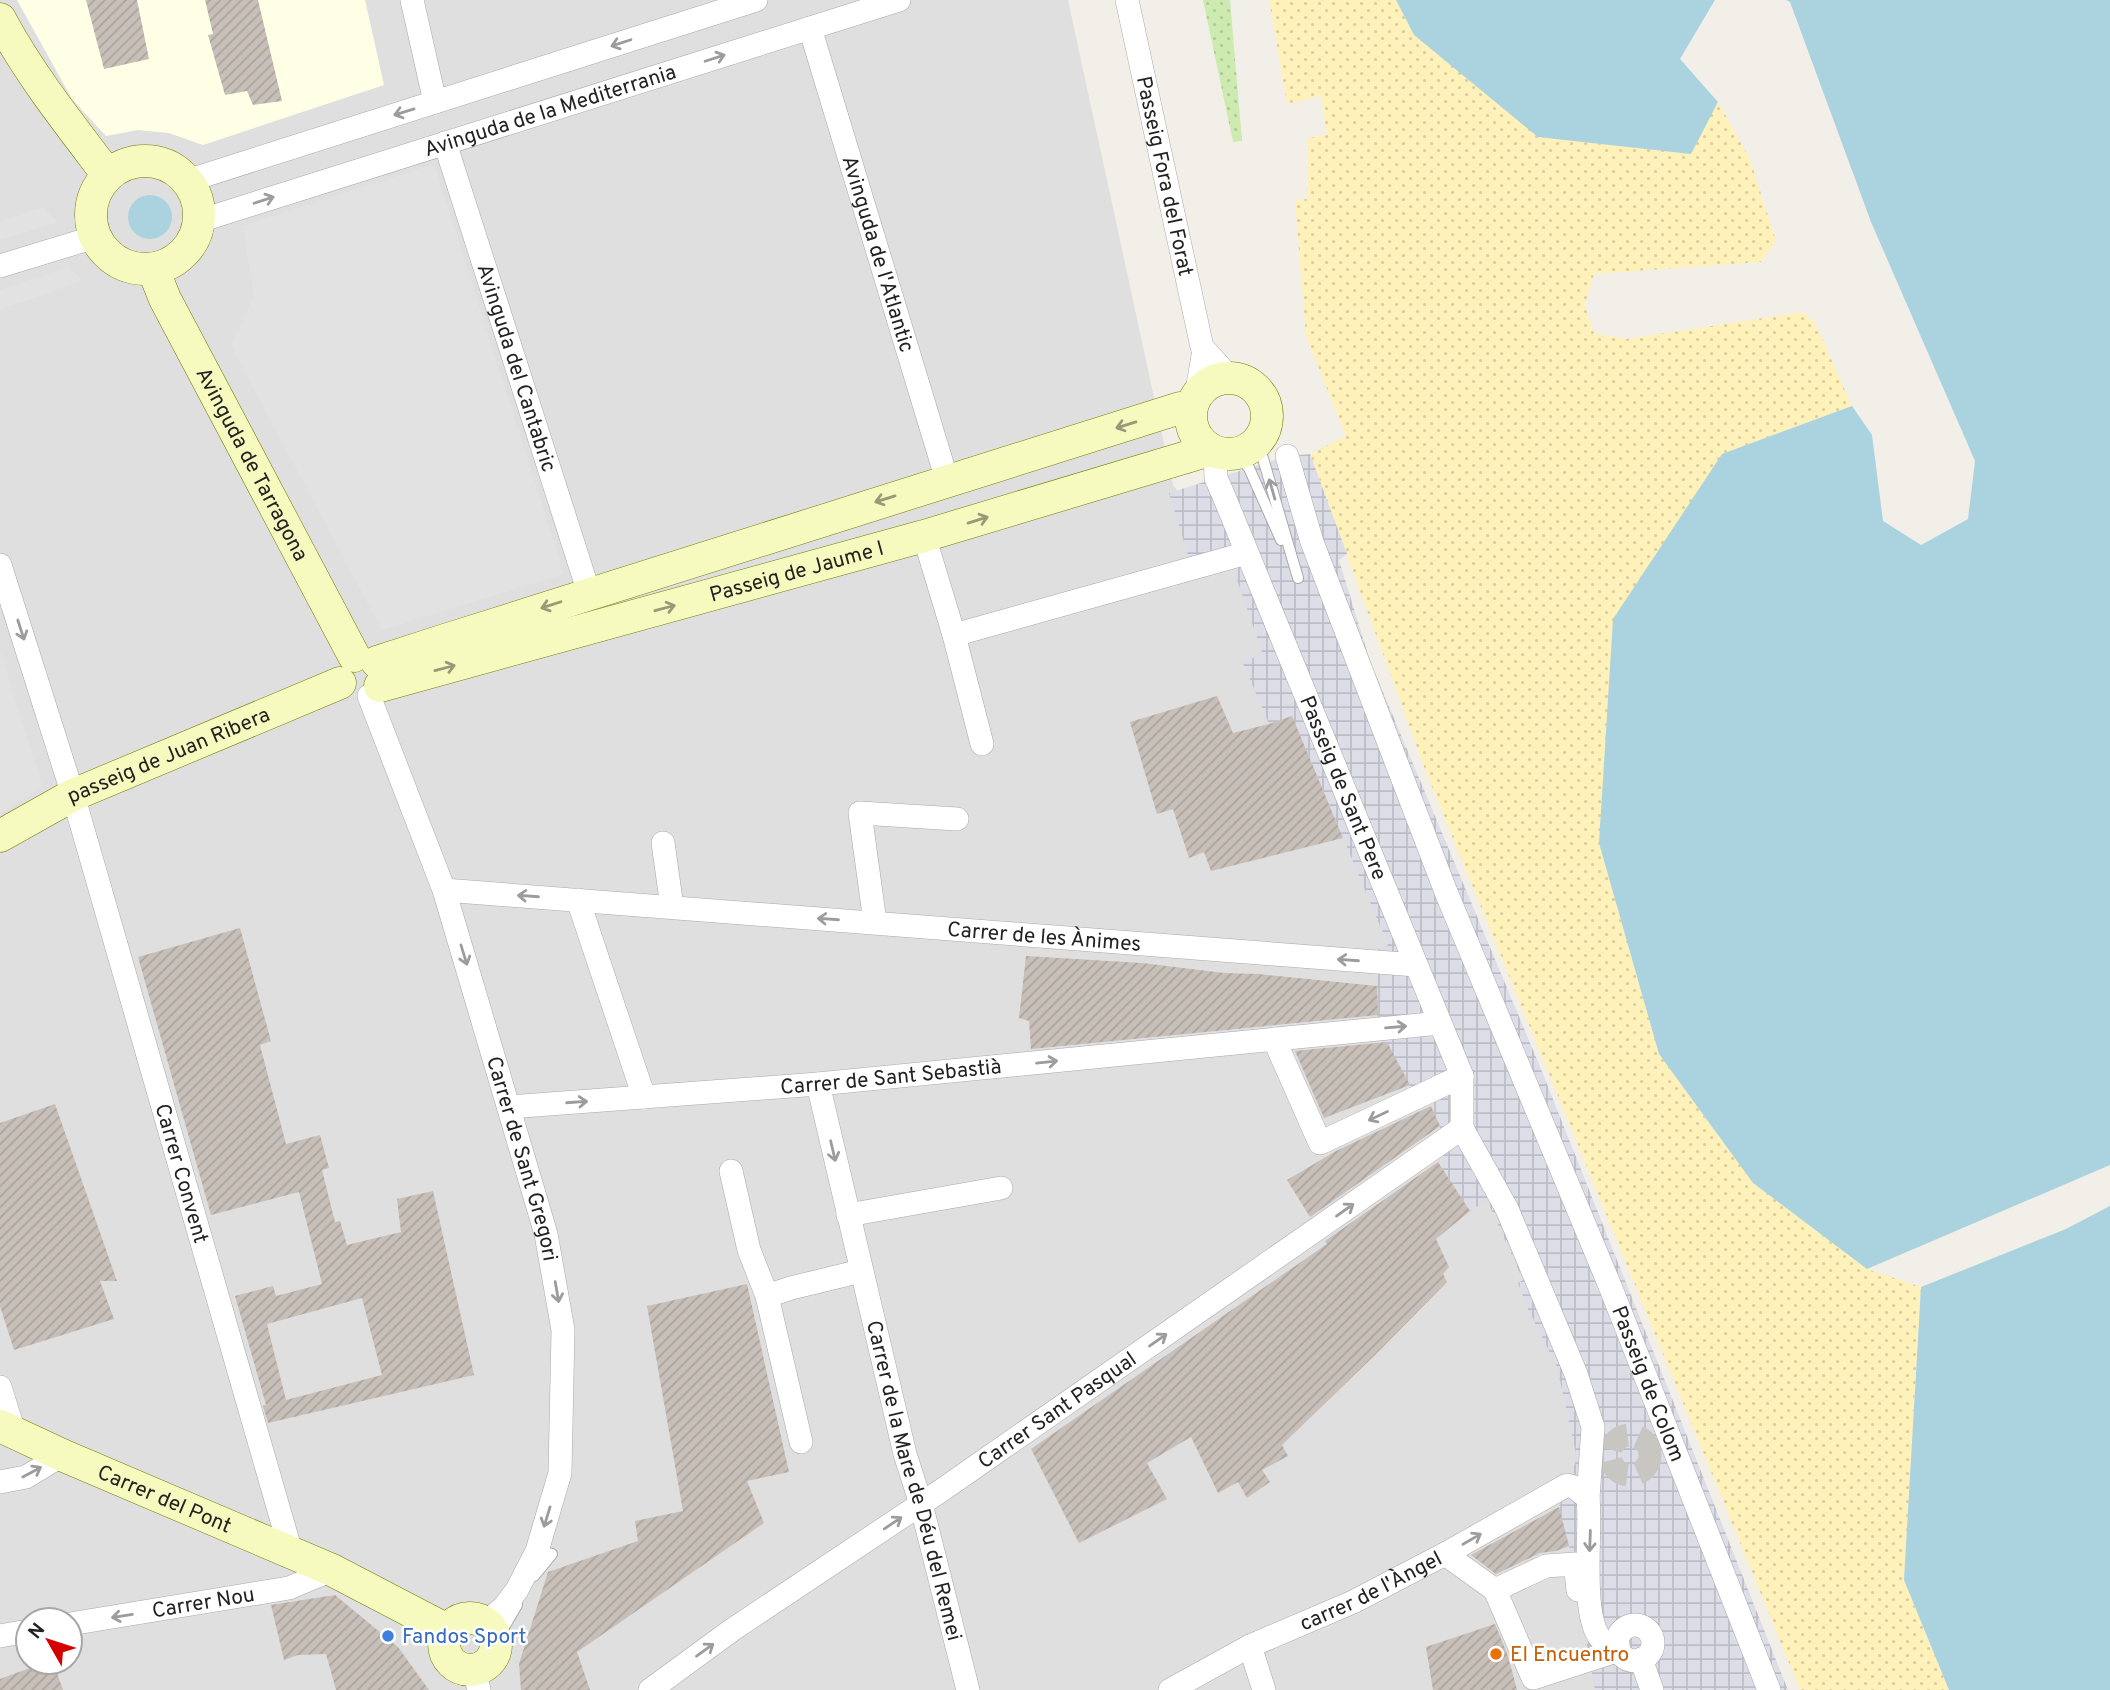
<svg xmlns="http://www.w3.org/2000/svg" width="2110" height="1690" font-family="Overpass,sans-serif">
  <defs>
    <pattern id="grass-dots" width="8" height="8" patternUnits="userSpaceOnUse" patternTransform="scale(1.75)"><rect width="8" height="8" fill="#cdebb0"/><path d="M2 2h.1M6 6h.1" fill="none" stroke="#b0c997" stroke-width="1.8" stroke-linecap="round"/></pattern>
    <pattern id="sand-dots" width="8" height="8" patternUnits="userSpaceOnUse" patternTransform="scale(1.75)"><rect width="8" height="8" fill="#fff1ba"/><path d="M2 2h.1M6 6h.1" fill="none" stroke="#dacea0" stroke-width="1.8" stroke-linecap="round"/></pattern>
    <pattern id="plaza-grid" width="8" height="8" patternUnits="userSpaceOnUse" patternTransform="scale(1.75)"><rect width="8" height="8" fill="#dddde8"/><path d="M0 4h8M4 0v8" fill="none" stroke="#bdbdc7"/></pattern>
    <pattern id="building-hatch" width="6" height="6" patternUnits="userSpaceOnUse" patternTransform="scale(1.75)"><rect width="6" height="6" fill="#c7bfb8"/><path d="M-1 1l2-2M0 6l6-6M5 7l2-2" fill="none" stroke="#aba49e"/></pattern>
  </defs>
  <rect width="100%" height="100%" fill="#f2efe9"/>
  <!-- residential -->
  <path fill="#e0dfdf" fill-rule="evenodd" d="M0,0H1068L1173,485L1261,596L1588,1363L1610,1690H0ZM28,1620H70V1662H28Z"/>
  <!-- education -->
  <polygon fill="#ffffe5" points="17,0 365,0 384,85 203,145 169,133 138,130 106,136 72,99"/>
  <!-- grass -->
  <polygon fill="url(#grass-dots)" points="1203,0 1230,0 1242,141 1233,142"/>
  <!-- sand -->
  <polygon fill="url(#sand-dots)" points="1269,0 1396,0 1414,35 1690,153 1718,102 1750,159 1776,241 1761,262 1594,274 1585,306 1594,333 1626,339 1802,312 1815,323 1852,406 1722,454 1599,843 1659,1054 1753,1183 1867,1269 1921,1287 1904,1580 1949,1690 1800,1690 1426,772 1310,454 1346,436 1306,336 1295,200 1308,199 1308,138 1327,135 1321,96 1287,104"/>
  <!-- parking -->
  <g fill="#e2e2e2">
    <polygon points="434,164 564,574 382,630 231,346 254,295 243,226"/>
    <polygon points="43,207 57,222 0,240 0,222"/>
    <polygon points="68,267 83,280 0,310 0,290"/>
    <polygon points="0,650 43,787 0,813"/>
  </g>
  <!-- plaza -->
  <polygon fill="url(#plaza-grid)" points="1310,454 1347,554 1339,560 1370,661 1541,1069 1788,1690 1595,1690 1569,1546 1559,1507 1577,1458 1557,1367 1527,1307 1518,1283 1523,1280 1487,1200 1470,1211 1442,1168 1440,1127 1429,1100 1410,1086 1378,1026 1375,951 1388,945 1292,716 1269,724 1242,661 1263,655 1233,568 1195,578 1169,493 1287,456"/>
  <!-- water -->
  <g fill="#aad3df">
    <polygon points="1396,0 1715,0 1680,59 1718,102 1691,154 1538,137 1414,35"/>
    <polygon points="1786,0 2110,0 2110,1165 1867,1269 1753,1183 1659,1054 1599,843 1613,619 1722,454 1852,406 1872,435 1883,521 1921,545 1968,519 1975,461 1871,222 1790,2"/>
    <circle cx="150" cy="217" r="22"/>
    <polygon points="2110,1206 2110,1690 1949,1690 1904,1580 1921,1287 2066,1229"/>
  </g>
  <!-- building -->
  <g fill="url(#building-hatch)" fill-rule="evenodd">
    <polygon points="86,0 137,0 149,59 104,69"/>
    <polygon points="205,0 258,0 282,101 253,105 247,91 225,95 208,35 213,34"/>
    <polygon points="1217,696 1233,733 1269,724 1292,716 1343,838 1211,871 1204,852 1189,858 1173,809 1157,814 1130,722"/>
    <path d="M240,928L271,1041L260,1045L286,1144L320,1135L329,1168L322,1170L335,1222L340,1221L347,1245L401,1232L397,1199L433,1191L474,1375L268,1423L263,1406L266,1405L235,1296L273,1286L276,1296L322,1284L299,1192L211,1215L138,957ZM362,1298L382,1375L286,1400L267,1324Z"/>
    <polygon points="1026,956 1142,963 1224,973 1258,974 1377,986 1378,1015 1031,1049 1029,1021 1019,1018"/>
    <polygon points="1387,1042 1410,1085 1324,1118 1295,1051"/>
    <polygon points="55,1104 117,1281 100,1281 114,1319 14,1350 0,1306 0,1123"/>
    <polygon points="1431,1106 1440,1126 1310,1217 1287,1180 1336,1151"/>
    <polygon points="1438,1162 1470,1211 1436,1239 1449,1267 1443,1274 1447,1282 1375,1355 1282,1445 1288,1456 1262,1470 1270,1482 1247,1498 1238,1482 1218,1493 1191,1437 1147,1463 1167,1499 1079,1543 1031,1449 1327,1244 1325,1241"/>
    <polygon points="747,1284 789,1472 747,1481 764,1523 577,1652 590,1690 521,1690 519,1664 548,1572 638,1541 635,1521 683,1511 647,1306"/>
    <polygon points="1559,1507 1569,1546 1556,1551 1540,1553 1496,1574 1471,1555"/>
    <polygon points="335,1595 398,1647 429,1690 336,1690 326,1654 298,1655 284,1660 271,1605"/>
    <polygon points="1495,1624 1508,1656 1517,1690 1433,1690 1426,1647"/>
    <polygon points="46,1662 53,1662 63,1690 0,1690 0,1679"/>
  </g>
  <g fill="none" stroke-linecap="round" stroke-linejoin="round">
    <!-- street-tunnel -->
    <circle stroke="#c8c6c1" stroke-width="23" stroke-dasharray="23 11" stroke-linecap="butt" cx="1630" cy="1455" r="20"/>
    <defs>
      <g id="lane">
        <polyline points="1261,435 1262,455 1298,578"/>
        <polyline points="1235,453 1249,468 1281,540"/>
        <polyline points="534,1576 552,1554 537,1551"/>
        <polyline points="496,1641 517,1605"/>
      </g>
      <g id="street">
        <polyline points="412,0 435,102"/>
        <path id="s1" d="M1127,0L1202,347L1230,378"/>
        <path id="s2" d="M810,28L947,480"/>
        <path id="s3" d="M445,143L589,593"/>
        <polyline points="187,181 756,0"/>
        <path id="s4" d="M199,221L899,0"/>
        <polyline points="0,266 95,237"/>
        <polyline points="1196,396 1204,350"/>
        <path id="s5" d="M1215,451L1216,478L1223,494L1462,1076V1128L1507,1209L1576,1374L1593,1427L1588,1498"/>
        <path id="s6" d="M1287,456L1312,542L1446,892L1610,1286L1769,1690"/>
        <polyline points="924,536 954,635 982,744"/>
        <path id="s7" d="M0,565L73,795L291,1552"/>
        <polyline points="954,635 1247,553"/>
        <path id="s8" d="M369,696L444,890L546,1234L563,1330L560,1473L537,1551L517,1590L504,1607L486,1622"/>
        <polyline points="663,843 672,907"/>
        <path id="s9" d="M444,890L1416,965"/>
        <polyline points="578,900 644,1097"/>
        <polyline points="875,922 860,813 957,819"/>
        <polyline points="1274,1039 1320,1143 1462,1076"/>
        <path id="s10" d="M818,1084L905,1454L921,1504L968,1690"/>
        <path id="s11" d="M509,1107L818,1084L1440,1023"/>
        <polyline points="731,1171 749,1250 767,1296 801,1442"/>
        <polyline points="848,1215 1001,1188"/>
        <polyline points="767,1296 791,1288 861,1271"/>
        <polyline points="0,1387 14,1432"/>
        <polyline points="0,1482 26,1477 62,1455"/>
        <polyline points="1445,1554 1495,1590 1533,1678 1619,1650"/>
        <polyline points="1495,1590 1546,1566 1575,1564 1578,1590"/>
        <path id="s12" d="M70,1624L289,1588L332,1570"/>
        <circle cx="1635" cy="1643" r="18"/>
        <polyline points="0,1636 28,1631"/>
        <polyline points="1250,1646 1264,1690"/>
        <polyline points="1641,1659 1652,1690"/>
        <polyline points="474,1670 479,1690"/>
        <path id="s13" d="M650,1690L732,1630L942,1490L1462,1128"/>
        <path id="s14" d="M1170,1690L1250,1646L1353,1602L1445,1554L1567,1485L1574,1487L1588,1498C1592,1530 1579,1621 1603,1641C1607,1645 1613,1645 1618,1646"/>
      </g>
      <g id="secondary">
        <path d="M0,19C30,75 70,125 108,175"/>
        <circle cx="145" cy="215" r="54"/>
        <path id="s15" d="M153,269L165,299L354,656"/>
        <circle cx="1229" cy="416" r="38"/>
        <path d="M377,662C644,575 912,491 1180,408H1191"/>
        <path id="s16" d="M380,686L924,536L1200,453L1210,449"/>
        <path id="s17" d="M0,836L73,795L340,683"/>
        <path id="s18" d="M0,1426L62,1455L332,1570L447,1630"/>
        <circle cx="470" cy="1644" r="26"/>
      </g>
    </defs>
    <!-- lane casing -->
    <use href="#lane" stroke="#a9a9a9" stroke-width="12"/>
    <!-- street casing -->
    <use href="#street" stroke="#a9a9a9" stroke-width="24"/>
    <!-- secondary casing -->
    <use href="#secondary" stroke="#707d05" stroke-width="33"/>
    <!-- lane -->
    <use href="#lane" stroke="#fff" stroke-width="10"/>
    <!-- street -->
    <use href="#street" stroke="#fff" stroke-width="23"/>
    <!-- secondary -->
    <use href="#secondary" stroke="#f7fabf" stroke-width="32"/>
  </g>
  <!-- one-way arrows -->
  <defs><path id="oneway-shaft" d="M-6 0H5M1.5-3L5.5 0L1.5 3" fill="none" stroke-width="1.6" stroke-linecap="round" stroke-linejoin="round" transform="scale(1.75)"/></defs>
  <g stroke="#9c9c9c">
    <use href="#oneway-shaft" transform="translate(621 43) rotate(162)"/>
    <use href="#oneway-shaft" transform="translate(715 58) rotate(-18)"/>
    <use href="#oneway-shaft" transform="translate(404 112) rotate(163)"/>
    <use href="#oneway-shaft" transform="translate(264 200) rotate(-18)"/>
    <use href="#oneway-shaft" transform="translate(1272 489) rotate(-106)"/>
    <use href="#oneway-shaft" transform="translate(21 630) rotate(72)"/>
    <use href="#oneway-shaft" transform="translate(528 896) rotate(-176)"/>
    <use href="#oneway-shaft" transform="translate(828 919) rotate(-176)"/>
    <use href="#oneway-shaft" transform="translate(464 955) rotate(73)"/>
    <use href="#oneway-shaft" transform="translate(1348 960) rotate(-176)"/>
    <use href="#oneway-shaft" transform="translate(1396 1027) rotate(-5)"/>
    <use href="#oneway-shaft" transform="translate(1047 1062) rotate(-6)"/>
    <use href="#oneway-shaft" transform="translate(577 1102) rotate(-4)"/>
    <use href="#oneway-shaft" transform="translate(1378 1116) rotate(155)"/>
    <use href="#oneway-shaft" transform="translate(833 1151) rotate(77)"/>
    <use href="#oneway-shaft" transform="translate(1345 1210) rotate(-35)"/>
    <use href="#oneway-shaft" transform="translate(557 1292) rotate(80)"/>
    <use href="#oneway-shaft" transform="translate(1158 1340) rotate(-35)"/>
    <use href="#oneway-shaft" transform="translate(32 1472) rotate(-28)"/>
    <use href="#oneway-shaft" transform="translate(547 1517) rotate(107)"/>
    <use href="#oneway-shaft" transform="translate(893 1523) rotate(-34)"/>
    <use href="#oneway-shaft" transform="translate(1472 1539) rotate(-30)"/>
    <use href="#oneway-shaft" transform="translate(1590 1541) rotate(92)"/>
    <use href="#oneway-shaft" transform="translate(122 1616) rotate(171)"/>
    <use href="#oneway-shaft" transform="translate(705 1650) rotate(-36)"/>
  </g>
  <g stroke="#979978">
    <use href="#oneway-shaft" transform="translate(1126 425) rotate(163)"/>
    <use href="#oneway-shaft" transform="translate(885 499) rotate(163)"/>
    <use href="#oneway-shaft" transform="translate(978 520) rotate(-17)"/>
    <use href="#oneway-shaft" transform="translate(551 605) rotate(162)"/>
    <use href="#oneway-shaft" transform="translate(665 608) rotate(-15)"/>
    <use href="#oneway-shaft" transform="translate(445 668) rotate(-15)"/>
  </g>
  <!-- markers -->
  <circle fill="#3f7fe0" stroke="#fff" stroke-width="2.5" cx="388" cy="1636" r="7"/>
  <circle fill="#e8710a" stroke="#fff" stroke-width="2.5" cx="1496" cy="1654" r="7"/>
  <g text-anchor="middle" stroke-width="5" stroke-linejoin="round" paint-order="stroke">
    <!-- street labels -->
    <g font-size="21" fill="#222" stroke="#fff">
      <text dy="7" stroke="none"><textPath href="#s4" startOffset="368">Avinguda de la Mediterrania</textPath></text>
      <text dy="7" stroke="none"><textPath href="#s1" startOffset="180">Passeig Fora del Forat</textPath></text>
      <text dy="7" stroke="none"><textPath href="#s2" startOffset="236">Avinguda de l'Atlantic</textPath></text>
      <text dy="7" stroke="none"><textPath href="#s3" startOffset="236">Avinguda del Cantabric</textPath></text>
      <text dy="7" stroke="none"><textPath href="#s15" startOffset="219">Avinguda de Tarragona</textPath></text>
      <text dy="7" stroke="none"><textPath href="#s16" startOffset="432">Passeig de Jaume I</textPath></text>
      <text dy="7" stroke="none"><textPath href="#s17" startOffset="187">passeig de Juan Ribera</textPath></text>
      <text dy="7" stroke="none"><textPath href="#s5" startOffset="362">Passeig de Sant Pere</textPath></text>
      <text dy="7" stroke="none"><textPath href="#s9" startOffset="602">Carrer de les Ànimes</textPath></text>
      <text dy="7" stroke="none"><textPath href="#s11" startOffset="383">Carrer de Sant Sebastià</textPath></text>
      <text dy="7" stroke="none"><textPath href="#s8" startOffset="488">Carrer de Sant Gregori</textPath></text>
      <text dy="7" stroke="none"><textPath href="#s7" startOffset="635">Carrer Convent</textPath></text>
      <text dy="7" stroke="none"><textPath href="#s6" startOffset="996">Passeig de Colom</textPath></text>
      <text dy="7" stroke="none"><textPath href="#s13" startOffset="494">Carrer Sant Pasqual</textPath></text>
      <text dy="7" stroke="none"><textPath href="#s10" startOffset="408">Carrer de la Mare de Déu del Remei</textPath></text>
      <text dy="7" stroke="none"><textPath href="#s18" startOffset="180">Carrer del Pont</textPath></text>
      <text dy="7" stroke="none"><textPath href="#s14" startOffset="224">carrer de l'Àngel</textPath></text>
      <text dy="7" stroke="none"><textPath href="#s12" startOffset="135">Carrer Nou</textPath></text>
    </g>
    <!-- shop labels -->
    <g font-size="21" fill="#366cbe" stroke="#fff" text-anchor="start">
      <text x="402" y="1643">Fandos Sport</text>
    </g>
    <!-- food labels -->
    <g font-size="21" fill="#c56008" stroke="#fff" text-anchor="start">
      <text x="1510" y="1661">El Encuentro</text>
    </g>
  </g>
  <!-- north arrow -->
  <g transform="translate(49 1641) rotate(309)"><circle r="33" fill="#ffffff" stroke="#a7a7a7" stroke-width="2"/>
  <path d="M0-5L12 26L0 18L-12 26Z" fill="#d40000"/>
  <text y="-10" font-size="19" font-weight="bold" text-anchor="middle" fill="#222222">N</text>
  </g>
</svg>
